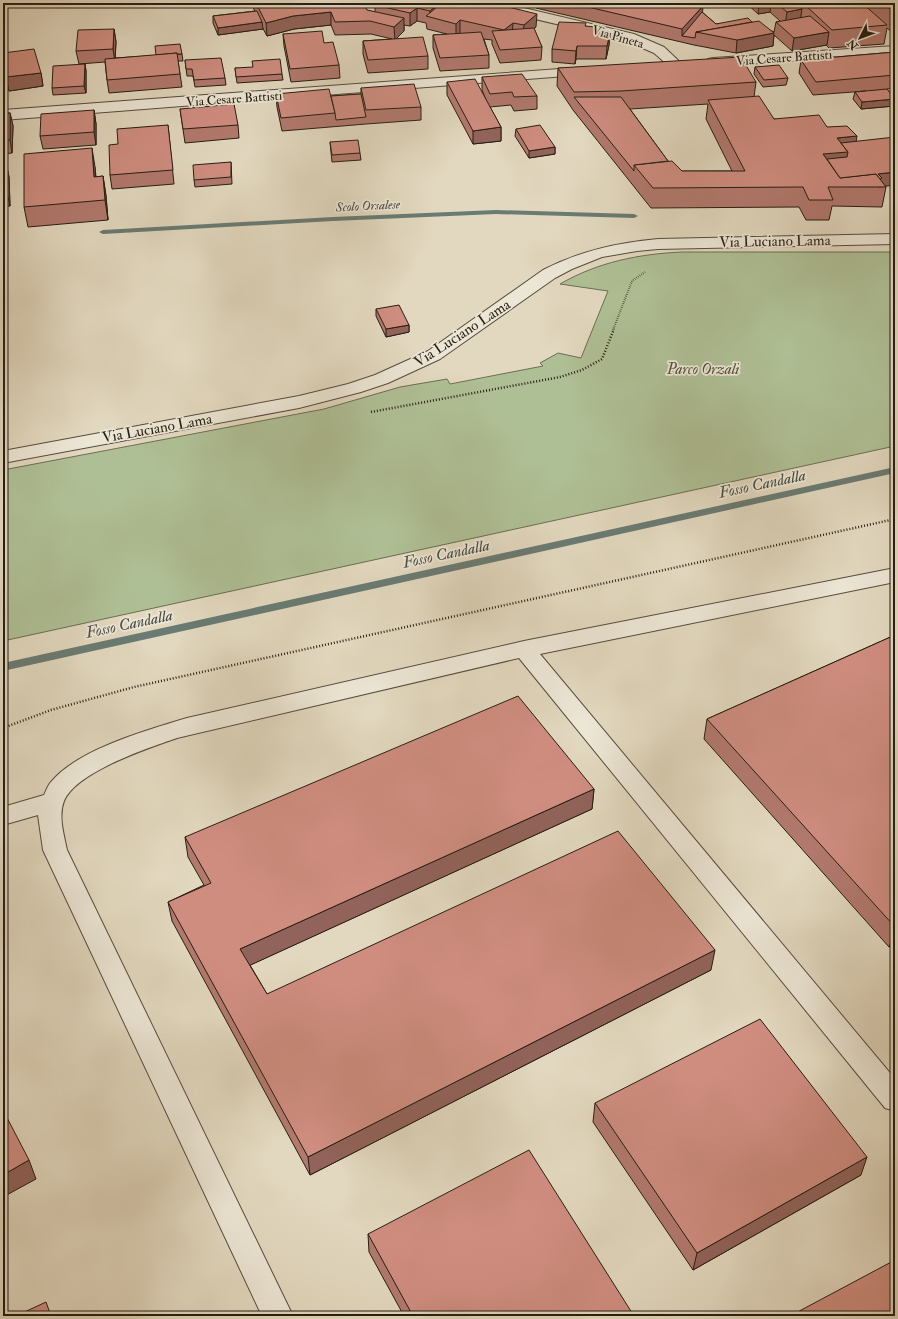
<svg xmlns="http://www.w3.org/2000/svg" width="898" height="1319" font-family="'IM FELL Double Pica',serif">
  <rect width="100%" height="100%" fill="#e2d8bf"/>
  <filter id="stains"><feTurbulence type="fractalNoise" baseFrequency=".005" numOctaves="4"/><feColorMatrix values="0 0 0 0 .2 0 0 0 0 .09 0 0 0 0 .02 0 0 0 .5 -.17"/></filter>
  <radialGradient id="worn" r=".72"><stop offset=".6" stop-color="#630" stop-opacity="0"/><stop offset="1" stop-color="#630" stop-opacity=".3"/></radialGradient>
  <!-- green -->
  <path fill="#afbf95" stroke="#6b6e54" d="M682,252H895V446L3,641V470L324,409L400,387L447,379L450,384L543,366L540,363L558,353L581,358L608,291L560,284C598,262 639,254 682,252Z"/>
  <g fill="none" stroke-linecap="round" stroke-linejoin="round">
    <!-- stream -->
    <g fill="#697b73" fill-rule="evenodd">
      <polygon points="496,210 634,214 638,216 634,218 496,214 333,221 103,234 99,232 103,230 333,217"/>
      <polygon points="895,467 895,473 3,671 3,663"/>
    </g>
    <defs>
      <g id="minor">
        <path d="M895,234V244L658,249L637,251L602,257L572,269L555,278L440,359L388,383L361,392L299,408L3,463V451L299,396L348,384L375,375L428,351L543,270C580,251 616,243 658,239Z"/>
        <path d="M895,568V582L540,654L895,1079V1111L885,1108L519,658L177,738C148,748 76,772 64,801C58,816 64,835 67,850L293,1316H262L43,850L38,815L3,825V807L44,795C46,791 48,785 51,782C78,749 148,730 187,718L524,641Z"/>
      </g>
      <g id="tertiary">
        <polygon points="478,3 503,3 634,34 664,47 682,64 680,67 675,68 670,67 654,53 624,40 480,6"/>
        <polygon points="895,46 895,54 713,66 708,65 706,62 708,59 713,58"/>
        <polygon points="587,67 592,68 594,71 592,74 3,120 3,110"/>
      </g>
    </defs>
    <!-- minor casing -->
    <use href="#minor" stroke="#564c3e" stroke-width="2"/>
    <!-- tertiary casing -->
    <use href="#tertiary" stroke="#564c3e" stroke-width="2"/>
    <!-- path-far1 -->
    <polyline stroke="#271e13" stroke-width="2" stroke-dasharray="0.5 1.5" stroke-linecap="butt" points="613,330 632,281 645,272"/>
    <!-- path -->
    <g stroke="#271e13" stroke-width="2.5" stroke-dasharray="1 2" stroke-linecap="butt">
      <polyline points="371,412 560,377 582,370 602,359 614,329"/>
      <polyline points="3,728 51,710 134,687 895,519"/>
    </g>
    <!-- minor -->
    <use href="#minor" fill="#ece6d5" fill-rule="evenodd"/>
    <!-- tertiary -->
    <use href="#tertiary" fill="#ece6d5" fill-rule="evenodd"/>
  </g>
  <!-- wall -->
  <g fill="#b2796e" stroke="#271e13" fill-rule="evenodd">
    <polygon points="238,3 343,3 343,5 375,12 375,5 492,3 536,27 534,29 542,47 541,60 500,63 492,44 492,40 484,39 489,55 489,68 440,71 433,48 433,35 447,34 427,29 426,23 417,21 410,26 404,25 404,31 396,39 428,56 428,69 368,73 363,54 363,41 392,39 371,34 335,35 331,25 294,29 267,36 262,27 263,29 218,35 213,23 213,16 255,11 252,6 239,7"/>
    <polygon points="536,3 663,3 702,12 716,24 752,22 774,32 776,22 780,21 770,12 758,14 746,3 895,3 895,35 887,28 884,44 829,48 826,45 792,51 774,35 773,46 736,53 694,45 536,8"/>
    <polygon points="586,26 596,31 610,33 609,45 606,59 576,59 575,64 552,62 552,49"/>
    <polygon points="114,29 116,42 115,58 182,54 183,61 178,61 182,87 109,93 107,80 105,62 79,64 76,51"/>
    <polygon points="283,34 324,43 339,65 340,78 291,82 284,46"/>
    <polygon points="895,52 895,88 887,89 895,98 894,106 861,109 853,99 855,92 866,91 813,95 799,73 801,60"/>
    <polygon points="3,53 41,73 43,86 9,91 3,68"/>
    <polygon points="185,60 225,78 226,85 195,87 193,76 187,76"/>
    <polygon points="85,64 86,71 86,93 53,95 52,88"/>
    <polygon points="755,67 788,78 786,85 763,87 754,74"/>
    <polygon points="235,68 282,74 283,80 237,83"/>
    <path d="M558,68L756,82L754,97L774,119L827,127L856,141L886,187L882,207L832,206L829,220H806L799,207L651,208L573,110L557,86ZM708,104L706,119L732,171H682L668,161L630,109Z"/>
    <polygon points="482,77 537,96 537,109 514,111 511,105 490,107 501,127 501,141 473,144 447,95 447,82 486,100 482,90"/>
    <polygon points="361,88 421,107 421,120 366,124 282,131 277,107 276,94 331,96 361,94"/>
    <polygon points="180,109 238,125 239,138 185,143"/>
    <polygon points="94,110 96,124 96,145 43,149 40,136"/>
    <polygon points="3,113 10,113 13,126 12,153 3,154"/>
    <polygon points="168,125 174,184 112,189 110,175 118,144"/>
    <polygon points="516,129 555,147 555,154 529,158 515,136"/>
    <polygon points="330,142 360,153 361,160 332,162"/>
    <polygon points="231,162 232,184 195,187 194,180"/>
    <polygon points="6,163 9,177 10,206 3,207 3,164"/>
    <polygon points="95,167 96,177 103,176 106,196 108,220 28,227 24,207"/>
    <polygon points="376,309 409,325 409,332 386,337 376,316"/>
    <polygon points="895,635 895,944 889,947 704,739 707,719"/>
    <polygon points="594,789 592,809 250,965 267,994 711,970 310,1175 172,921 168,902 204,885 188,857 185,837"/>
    <polygon points="595,1103 861,1175 693,1270 593,1122"/>
    <polygon points="368,1234 634,1316 404,1316 369,1252"/>
  </g>
  <!-- shaded-wall -->
  <g fill="#91635a" stroke="#271e13">
    <polygon points="238,3 252,3 252,6 239,7"/>
    <polygon points="439,3 448,3 430,17 430,11"/>
    <polygon points="759,3 771,3 770,12 758,14"/>
    <polygon points="703,6 702,19 682,36 682,29"/>
    <polygon points="417,8 417,21 410,26 410,13"/>
    <polygon points="802,9 800,22 785,25 787,12"/>
    <polygon points="331,12 331,25 294,29 267,36 266,23 293,16"/>
    <polygon points="537,14 536,27 523,38 524,25"/>
    <polygon points="404,18 404,31 395,40 394,27"/>
    <polygon points="460,20 460,33 456,37 456,24"/>
    <polygon points="262,22 263,29 218,35 218,28"/>
    <polygon points="513,23 512,36 504,30"/>
    <polygon points="114,29 116,42 115,62 113,49"/>
    <polygon points="829,32 827,45 792,51 794,38"/>
    <polygon points="610,33 609,45 606,59 607,46"/>
    <polygon points="774,33 773,46 736,53 737,40"/>
    <polygon points="577,46 576,59 575,64 576,51"/>
    <polygon points="85,64 86,71 86,93 84,86"/>
    <polygon points="41,73 43,86 9,91 6,77"/>
    <polygon points="895,99 894,106 861,109 862,102"/>
    <polygon points="94,110 96,124 96,145 94,132"/>
    <polygon points="10,113 13,126 12,153 10,140"/>
    <polygon points="501,127 501,141 473,144 473,131"/>
    <polygon points="857,136 854,155 831,172 823,154 837,138"/>
    <polygon points="555,147 555,154 529,158 529,151"/>
    <polygon points="92,148 95,167 97,197 94,177"/>
    <polygon points="6,163 9,177 10,206 7,193"/>
    <polygon points="895,172 895,185 879,187 878,174"/>
    <polygon points="103,176 106,196 108,220 105,200"/>
    <polygon points="409,325 409,332 386,337 386,329"/>
    <polygon points="594,789 592,809 244,968 240,949"/>
    <polygon points="895,929 895,944 889,947"/>
    <polygon points="715,950 711,970 310,1175 308,1157"/>
    <polygon points="867,1157 861,1175 693,1270 697,1253"/>
    <polygon points="29,1160 36,1179 3,1197 3,1175"/>
  </g>
  <!-- building -->
  <g fill="#cf8d80" stroke="#271e13">
    <polygon points="256,3 343,3 343,5 363,3 367,10 404,18 394,27 370,21 335,22 331,12 293,16 266,23"/>
    <polygon points="377,3 439,3 430,11 417,8 410,13 375,5"/>
    <polygon points="442,3 492,3 537,14 524,25 513,23 504,30 460,20 456,24 426,16"/>
    <polygon points="571,3 663,3 673,5 675,3 695,3 703,6 682,29"/>
    <polygon points="776,3 796,3 802,9 787,12"/>
    <polygon points="803,3 862,3 887,25 832,30"/>
    <polygon points="883,3 895,3 895,13"/>
    <polygon points="257,11 262,22 218,28 213,16"/>
    <polygon points="702,12 716,24 748,18 752,22 696,32 695,38 682,36"/>
    <polygon points="810,16 829,32 794,38 776,22"/>
    <polygon points="759,21 774,33 737,40 696,32"/>
    <polygon points="559,22 586,23 585,26 596,27 595,31 610,33 607,46 577,46 576,51 552,49"/>
    <polygon points="534,28 542,47 500,50 492,31"/>
    <polygon points="114,29 113,49 76,51 78,30"/>
    <polygon points="322,31 324,43 333,42 339,65 290,69 283,34"/>
    <polygon points="481,32 489,55 440,58 433,35"/>
    <polygon points="423,37 428,56 368,60 363,41"/>
    <polygon points="180,44 182,54 177,54 177,53 156,55 155,46"/>
    <polygon points="34,49 41,73 6,77 3,65 3,53"/>
    <polygon points="895,52 895,75 816,82 801,60"/>
    <polygon points="177,53 180,74 107,80 105,59"/>
    <polygon points="741,57 756,82 621,91 574,92 558,68"/>
    <polygon points="221,58 225,78 194,80 192,69 186,69 185,60"/>
    <polygon points="280,59 282,74 236,77 235,68 253,67 252,61"/>
    <polygon points="85,64 84,86 52,88 53,66"/>
    <polygon points="779,65 788,78 764,80 755,67"/>
    <polygon points="522,74 537,96 514,97 512,92 490,94 482,77"/>
    <polygon points="475,79 501,127 473,131 447,82"/>
    <polygon points="414,84 421,107 366,110 361,88"/>
    <polygon points="329,89 335,113 281,118 276,94"/>
    <polygon points="887,89 895,99 862,102 855,92"/>
    <polygon points="361,94 366,117 336,120 335,113 331,96"/>
    <polygon points="759,96 774,119 819,115 827,127 847,126 857,136 837,138 848,152 823,154 840,178 876,174 886,187 828,187 833,200 809,200 803,187 653,188 634,165 672,161 682,171 745,171 708,100"/>
    <polygon points="574,97 621,97 668,161 634,165 634,171"/>
    <polygon points="234,104 238,125 183,129 180,109"/>
    <polygon points="94,110 94,132 40,136 41,114"/>
    <rect x="3" y="113" width="7" height="27"/>
    <polygon points="168,125 173,170 110,175 109,145 118,144 117,129"/>
    <polygon points="540,125 555,147 529,151 516,129"/>
    <polygon points="895,137 895,172 878,174 882,178 880,179 876,174 840,178 827,159 847,157 848,152 841,143"/>
    <polygon points="358,140 360,153 332,155 330,142"/>
    <polygon points="92,148 94,177 103,176 105,200 24,207 24,154"/>
    <polygon points="231,162 231,177 194,180 193,165"/>
    <polygon points="6,163 7,193 3,193 3,164"/>
    <polygon points="399,305 409,325 386,329 376,309"/>
    <polygon points="895,635 895,927 707,719"/>
    <polygon points="518,696 594,789 240,949 267,994 618,831 715,950 308,1157 168,902 211,883 185,837"/>
    <polygon points="760,1019 867,1157 697,1253 595,1103"/>
    <polygon points="3,1110 29,1160 3,1175"/>
    <polygon points="529,1150 634,1316 413,1316 368,1234"/>
    <polygon points="895,1260 895,1316 790,1316"/>
    <polygon points="46,1302 51,1316 16,1316"/>
  </g>
  <g text-anchor="middle" stroke-width="3.5" stroke-linejoin="round" paint-order="stroke">
    <!-- far-street labels -->
    <g font-size="13" fill="#271e13" stroke="#ece6d5">
      <text transform="translate(618 36) rotate(16)" y="5">Via Pineta</text>
      <text transform="translate(784 57) rotate(-4)" y="5">Via Cesare Battisti</text>
      <text transform="translate(234 98) rotate(-4)" y="5">Via Cesare Battisti</text>
    </g>
    <!-- far-water labels -->
    <g font-size="13" font-style="italic" fill="#484c43" stroke="#ece6d5">
      <text transform="translate(368 205) rotate(-3)" y="5">Scolo Orsalese</text>
    </g>
    <!-- street labels -->
    <g font-size="15" fill="#271e13" stroke="#ece6d5">
      <text transform="translate(775 241) rotate(-1)" y="5">Via Luciano Lama</text>
      <text transform="translate(462 333) rotate(-33)" y="5">Via Luciano Lama</text>
      <text transform="translate(157 428) rotate(-10)" y="5">Via Luciano Lama</text>
    </g>
    <!-- park labels -->
    <g font-size="15" font-style="italic" fill="#504e3a" stroke="#ece6d5">
      <text x="703" y="374">Parco Orzali</text>
    </g>
    <!-- water labels -->
    <g font-size="16" font-style="italic" fill="#484c43" stroke="#ece6d5">
      <text transform="translate(762 483) rotate(-12)" y="6">Fosso Candalla</text>
      <text transform="translate(446 553) rotate(-12)" y="6">Fosso Candalla</text>
      <text transform="translate(129 623) rotate(-12)" y="6">Fosso Candalla</text>
    </g>
  </g>
  <!-- margin -->
  <rect width="898" height="1319" fill="none" stroke="#e2d8bf" stroke-width="16"/>
  <rect x="4" y="4" width="890" height="1311" fill="none" stroke="#271e13" stroke-width="2"/>
  <rect x="8" y="8" width="882" height="1303" fill="none" stroke="#271e13"/>
  <!-- north arrow -->
  <g transform="translate(860 38) rotate(228)" stroke="#ece6d5" stroke-width="3" paint-order="stroke">
  <path d="M0-3L7 15L0 10L-7 15Z" fill="#271e13"/>
  <text y="-6" font-size="11" font-weight="bold" text-anchor="middle" fill="#271e13">N</text>
  </g>
  <rect width="100%" height="100%" filter="url(#stains)"/>
  <rect width="100%" height="100%" fill="url(#worn)"/>
</svg>
